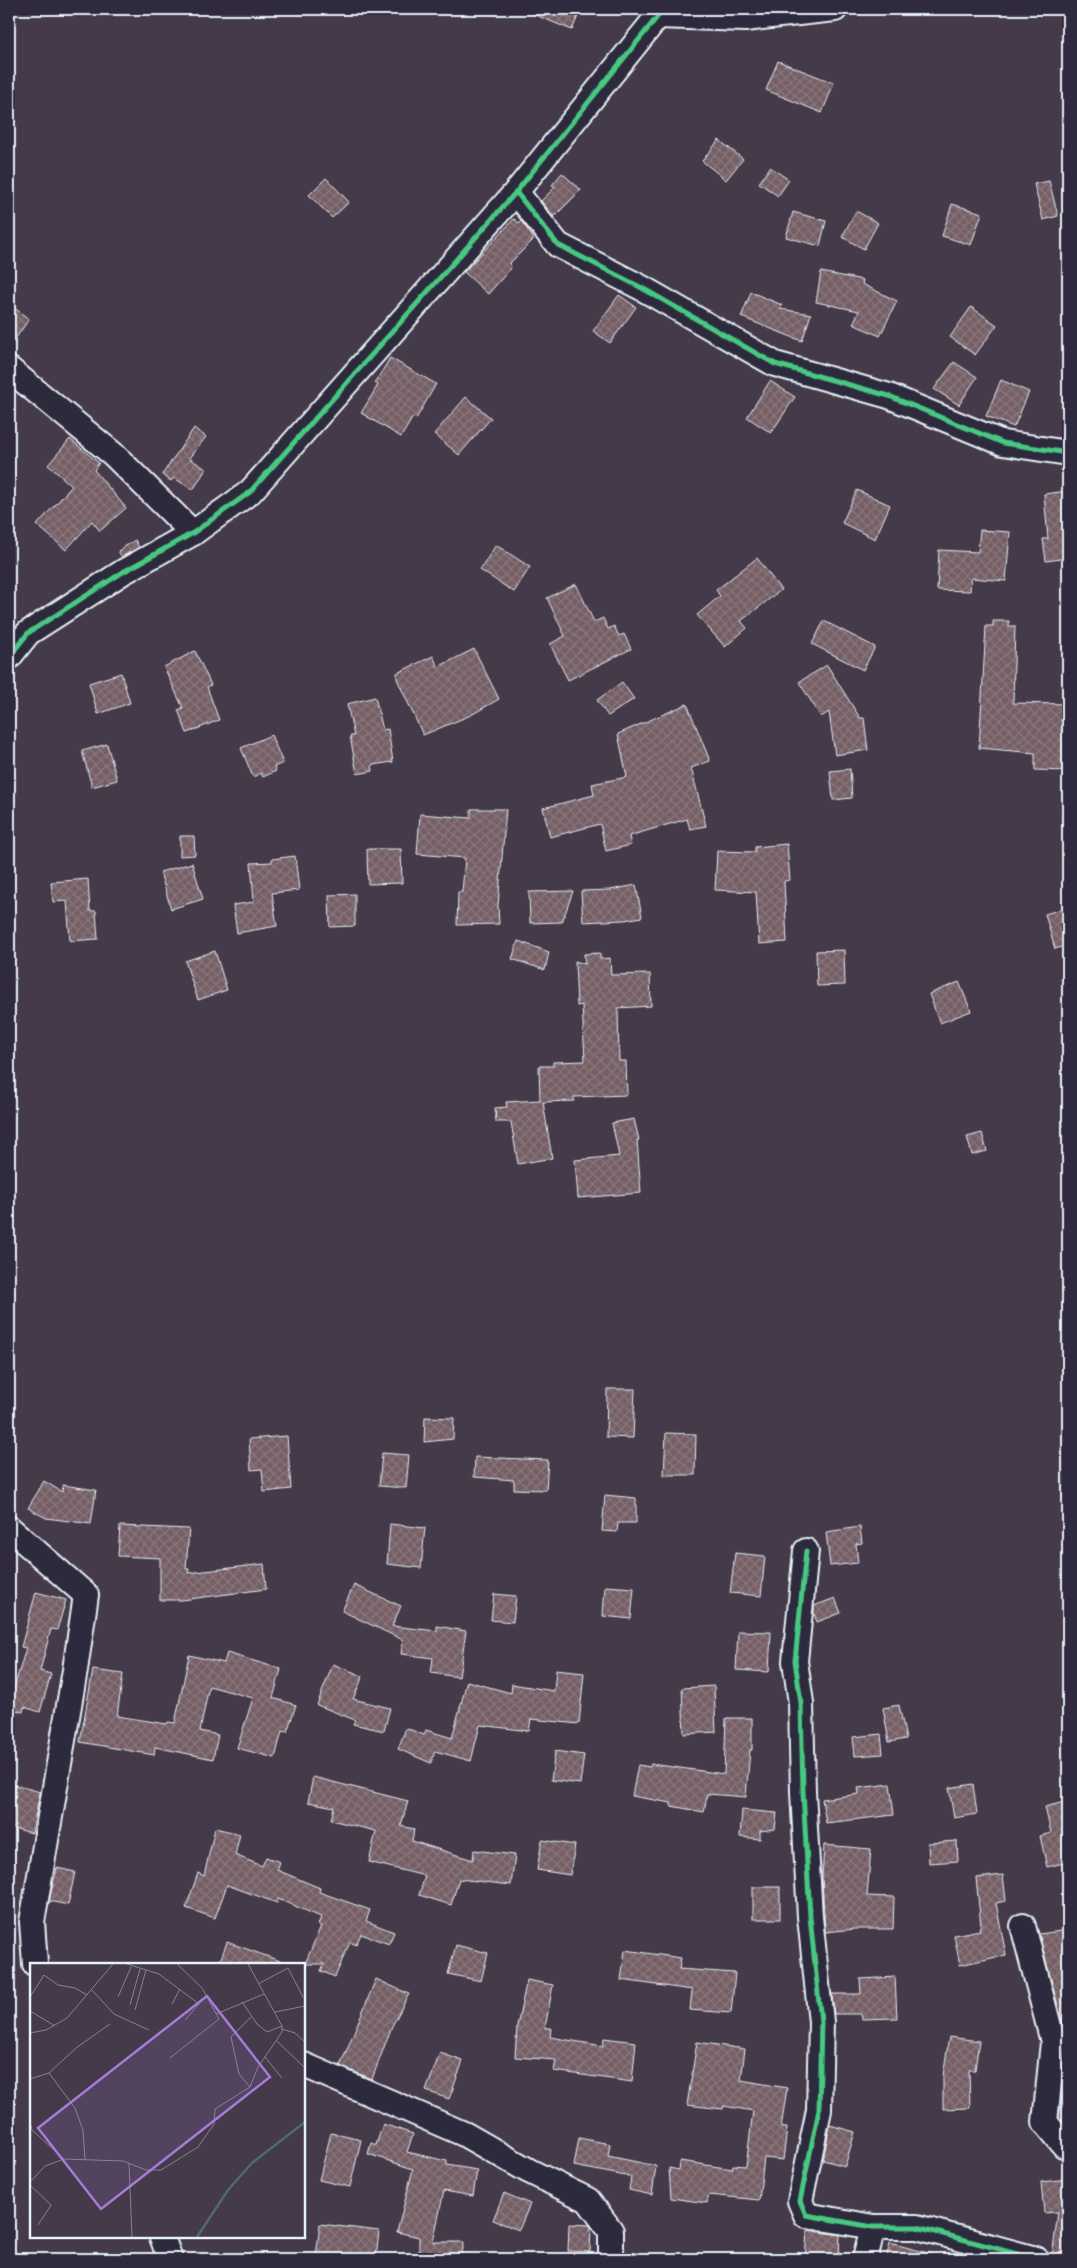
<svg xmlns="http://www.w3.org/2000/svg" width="1077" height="2268" font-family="'Architects Daughter',sans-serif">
  <defs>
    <pattern id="building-cross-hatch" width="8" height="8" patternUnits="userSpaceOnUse" patternTransform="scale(1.25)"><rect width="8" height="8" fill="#755e65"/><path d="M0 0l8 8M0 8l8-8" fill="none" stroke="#89767c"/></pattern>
  </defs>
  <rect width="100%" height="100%" fill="#443a49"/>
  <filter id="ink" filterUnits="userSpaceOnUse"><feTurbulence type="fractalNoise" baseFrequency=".02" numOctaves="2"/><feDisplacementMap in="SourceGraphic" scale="10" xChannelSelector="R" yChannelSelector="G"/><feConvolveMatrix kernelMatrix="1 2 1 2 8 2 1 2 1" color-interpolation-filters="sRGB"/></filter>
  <g filter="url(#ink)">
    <!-- building -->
    <g fill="url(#building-cross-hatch)" stroke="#e8f1f8">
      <polygon points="521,9 581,9 572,30"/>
      <polygon points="778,61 834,83 822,113 766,90"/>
      <polygon points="719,140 743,159 726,180 702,161"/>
      <polygon points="770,167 789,180 778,196 759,183"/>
      <polygon points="562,173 581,190 554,217 541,201 555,187 552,185"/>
      <polygon points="326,178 349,202 332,218 309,195"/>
      <polygon points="1049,181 1058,216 1043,220 1034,184"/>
      <polygon points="952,204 982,213 971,245 942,236"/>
      <polygon points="856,211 878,223 864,249 842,237"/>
      <polygon points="793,212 826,221 820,246 786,237"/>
      <polygon points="514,219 519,223 521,221 534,239 509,264 512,267 488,294 464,272"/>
      <polygon points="821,272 863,280 862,284 897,301 880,336 853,324 859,311 816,302"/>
      <polygon points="751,292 782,305 780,309 811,314 802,341 741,317"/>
      <polygon points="619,295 636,307 610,343 593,331"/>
      <polygon points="9,304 29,319 9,348"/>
      <polygon points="971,307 997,325 975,355 950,337"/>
      <polygon points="390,358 436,384 416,419 413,417 401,437 361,413 378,385 375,383"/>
      <polygon points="954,362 977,377 959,405 934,389"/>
      <polygon points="1001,380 1029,392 1014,427 986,416"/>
      <polygon points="770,381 795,397 771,433 747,417"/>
      <polygon points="466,397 491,418 459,455 434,434"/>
      <polygon points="194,428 206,437 189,458 206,469 193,490 174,478 171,481 162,475"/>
      <polygon points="70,439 99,463 94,470 126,508 100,531 92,521 66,550 37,525 72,486 48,465"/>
      <polygon points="857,490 890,505 875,539 842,523"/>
      <polygon points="1068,491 1068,558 1046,561 1043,539 1048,539 1044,494"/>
      <polygon points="980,530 1010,532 1006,581 971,578 970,591 937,590 939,550 978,552"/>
      <polygon points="135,540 139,547 122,557 118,551"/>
      <polygon points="496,545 530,567 514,592 480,570"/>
      <polygon points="757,558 781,590 741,621 747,628 725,647 697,615 720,596 716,590"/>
      <polygon points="576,584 594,622 603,618 608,629 614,626 619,636 624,634 631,649 568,680 550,644 565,636 547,598"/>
      <polygon points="824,621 875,647 863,670 812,644"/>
      <polygon points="993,621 1009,621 1009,626 1015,626 1013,703 1068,704 1067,771 1035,770 1035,753 979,748 986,626 993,626"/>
      <polygon points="474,649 499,699 471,715 423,735 397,679 397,673 433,656 438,667"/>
      <polygon points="195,651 211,685 207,687 219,720 187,733 178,710 183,708 164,667"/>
      <polygon points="827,665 860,718 864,718 868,750 835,755 829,712 821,717 799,682"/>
      <polygon points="121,673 130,703 98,714 89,683"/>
      <polygon points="622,682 634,699 608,716 597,700"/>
      <polygon points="375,697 383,730 388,729 393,762 372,765 373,771 357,774 350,736 354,736 347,704"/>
      <polygon points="687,704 710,761 691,768 706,826 690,829 687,819 629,836 631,845 606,851 600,824 550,837 543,808 594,795 592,784 627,777 618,734"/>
      <polygon points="271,735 283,763 274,767 276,771 263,777 261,773 253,777 241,748"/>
      <polygon points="107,744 117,780 92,787 82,751"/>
      <polygon points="850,769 852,798 833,800 830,771"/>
      <polygon points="471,809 506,809 498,906 499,924 457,925 458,892 462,892 465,858 417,854 420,814 471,818"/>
      <polygon points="180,836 194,836 195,855 180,856"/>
      <polygon points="787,844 790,880 784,881 787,942 759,944 756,892 715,890 717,851 755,852 755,847"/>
      <polygon points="367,849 401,849 402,883 368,884"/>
      <polygon points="295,856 299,890 272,893 277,926 237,933 233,905 254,902 251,863 272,862 272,859"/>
      <polygon points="192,863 203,899 171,909 160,872"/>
      <polygon points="88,879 90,911 96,911 98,939 70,941 67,901 53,902 51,882"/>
      <polygon points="636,885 642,917 624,920 583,922 581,891 610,890"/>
      <polygon points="573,891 562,922 530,923 529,892"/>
      <polygon points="355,894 355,926 330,927 329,895"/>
      <polygon points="1068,907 1068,945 1055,949 1045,914"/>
      <polygon points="518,941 549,952 545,970 512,959"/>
      <polygon points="844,950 845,985 817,986 816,951"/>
      <polygon points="215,951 227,990 198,1000 185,961"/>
      <polygon points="600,953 600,959 610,958 611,975 650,974 651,1006 618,1008 619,1061 626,1061 627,1095 574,1097 574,1101 543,1102 552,1158 518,1164 511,1122 496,1122 495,1108 507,1107 506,1102 540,1100 539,1066 553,1066 553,1062 585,1061 582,1005 577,1006 575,961 585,964 584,954"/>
      <polygon points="959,982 971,1011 940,1023 929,994"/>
      <polygon points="634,1119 639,1140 637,1140 641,1193 578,1198 575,1160 619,1156 612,1123"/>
      <polygon points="982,1133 987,1151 972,1155 967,1137"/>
      <polygon points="607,1389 635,1389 633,1438 606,1437"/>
      <polygon points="425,1417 454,1418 453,1439 424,1442"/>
      <polygon points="666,1433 696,1434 695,1475 664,1475"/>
      <polygon points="287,1436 291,1489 264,1492 262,1469 251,1470 249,1439"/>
      <polygon points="382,1453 409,1455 406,1488 379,1486"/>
      <polygon points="475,1457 548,1460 546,1490 514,1489 514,1480 474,1477"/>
      <polygon points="44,1481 62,1492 63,1485 96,1490 91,1524 46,1518 28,1508"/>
      <polygon points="605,1495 636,1498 636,1523 618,1523 617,1532 602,1531"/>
      <polygon points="390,1524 425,1528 421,1568 387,1564"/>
      <polygon points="120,1526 189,1529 186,1569 189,1569 188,1573 264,1564 266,1589 182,1600 160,1600 160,1558 118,1556"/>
      <polygon points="860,1527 862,1543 856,1544 858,1563 830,1566 826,1532"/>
      <polygon points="735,1553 765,1556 761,1596 730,1593"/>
      <polygon points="354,1585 401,1606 392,1626 437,1631 437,1626 466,1631 459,1677 431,1673 433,1658 401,1654 403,1640 342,1611"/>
      <polygon points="605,1586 634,1588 631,1619 603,1616"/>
      <polygon points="36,1592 66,1600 57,1630 51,1629 40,1671 51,1674 40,1712 24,1707 23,1712 9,1708 9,1705 26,1648 21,1647"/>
      <polygon points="494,1594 516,1596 513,1622 491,1620"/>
      <polygon points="835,1598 841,1613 817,1622 814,1614 814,1606"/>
      <polygon points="738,1631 771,1632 769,1672 736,1670"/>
      <polygon points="227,1653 281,1669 273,1698 296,1705 287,1732 282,1731 275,1758 237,1748 253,1698 209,1686 200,1731 218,1735 213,1759 155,1747 154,1755 80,1742 93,1670 123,1674 117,1716 167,1724 168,1722 175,1723 189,1655 224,1663"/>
      <polygon points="333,1664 363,1676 353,1699 390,1708 384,1731 353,1724 355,1720 317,1705"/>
      <polygon points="556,1670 584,1673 579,1724 531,1719 529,1731 480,1725 471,1761 435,1751 431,1763 398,1749 406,1728 424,1735 426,1730 452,1738 467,1681 511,1693 512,1684 554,1691"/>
      <polygon points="714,1686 716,1732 684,1734 682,1688"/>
      <polygon points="899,1705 906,1739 889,1742 883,1708"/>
      <polygon points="726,1718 752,1718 752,1750 750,1750 746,1797 707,1794 704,1812 671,1806 671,1803 632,1796 638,1765 650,1767 651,1764 724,1774"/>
      <polygon points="881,1734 883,1754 855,1756 853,1737"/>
      <polygon points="555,1751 584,1755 580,1784 551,1780"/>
      <polygon points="313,1777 408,1801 401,1826 414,1829 412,1841 473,1860 474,1850 515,1855 511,1885 459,1879 451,1905 419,1895 425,1876 369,1862 376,1831 331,1820 334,1807 308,1802"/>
      <polygon points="12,1784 40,1792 32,1833 9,1827 9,1797"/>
      <polygon points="890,1784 894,1815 826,1823 822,1799 859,1794 858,1788"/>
      <polygon points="973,1784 977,1814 954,1818 949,1788"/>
      <polygon points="1068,1801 1068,1862 1047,1867 1040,1836 1051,1833 1045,1807"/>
      <polygon points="742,1810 777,1813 775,1829 760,1831 760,1839 740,1837"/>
      <polygon points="215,1828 240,1834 235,1855 262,1866 266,1857 280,1862 277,1870 320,1888 319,1892 370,1910 366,1921 394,1932 389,1944 361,1934 356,1945 350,1942 335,1977 321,1971 324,1964 305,1964 321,1926 318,1925 321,1917 278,1899 277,1903 227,1885 215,1918 186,1908 198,1873 204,1876"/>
      <polygon points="542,1840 575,1845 570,1875 537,1870"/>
      <polygon points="957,1841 958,1861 929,1863 928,1843"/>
      <polygon points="824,1845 871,1849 867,1896 894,1897 893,1929 855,1929 825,1932 822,1878"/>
      <polygon points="57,1868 75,1872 68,1905 49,1901"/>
      <polygon points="1003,1875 1006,1901 996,1903 1006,1955 960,1965 954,1935 980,1930 979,1927 981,1926 976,1878"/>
      <rect x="753" y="1887" width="27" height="32"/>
      <polygon points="1068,1930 1068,2032 1065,2032 1039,1934"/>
      <polygon points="227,1942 283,1962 283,1964 219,1964"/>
      <polygon points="456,1945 488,1953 481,1981 448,1974"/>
      <polygon points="625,1950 681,1958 679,1969 735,1973 731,2013 690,2010 692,1990 621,1980"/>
      <polygon points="895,1977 897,2018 862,2019 861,2014 834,2014 832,1994 861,1994 860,1979"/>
      <polygon points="376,1979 409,1994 392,2026 372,2079 340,2066"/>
      <polygon points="527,1980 553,1985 545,2028 551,2028 550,2037 603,2046 604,2038 636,2042 632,2082 554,2071 556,2060 515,2057 517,2026"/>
      <polygon points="949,2037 979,2041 975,2070 969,2070 970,2108 943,2109 943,2076"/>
      <polygon points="697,2042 745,2049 741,2080 787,2088 781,2128 787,2128 783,2160 764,2158 759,2200 709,2195 707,2203 671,2198 669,2168 679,2170 680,2161 732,2169 733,2165 746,2166 753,2111 724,2106 723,2109 687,2105"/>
      <polygon points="440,2053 463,2061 449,2099 426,2091"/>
      <polygon points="1068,2093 1068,2129 1059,2118 1062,2094"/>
      <polygon points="383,2124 413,2134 407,2152 447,2161 447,2165 477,2170 473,2196 444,2191 433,2242 464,2242 461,2259 419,2259 419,2237 397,2232 413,2169 368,2154 371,2143 376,2145"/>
      <polygon points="830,2125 855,2132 845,2166 823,2160"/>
      <polygon points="331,2133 361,2140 350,2187 319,2180"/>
      <polygon points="579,2138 610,2144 608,2156 656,2166 652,2195 629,2190 631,2177 574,2166"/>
      <polygon points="1068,2179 1068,2258 1052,2257 1058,2212 1044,2213 1041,2182"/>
      <polygon points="504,2193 530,2204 519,2230 493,2220"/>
      <polygon points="320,2224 379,2231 376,2259 335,2259 316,2257"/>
      <polygon points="569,2224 589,2225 591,2227 590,2252 568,2251"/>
      <polygon points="807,2230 840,2235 839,2259 805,2259"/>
      <polygon points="890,2243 932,2254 932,2259 886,2259"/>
    </g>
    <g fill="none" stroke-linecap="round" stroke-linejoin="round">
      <defs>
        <g id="minor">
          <polyline points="658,16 745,19 835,9"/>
          <polyline points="516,192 558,245 642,288 775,364 889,396 1003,443 1068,453"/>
          <polyline points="9,369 114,455 193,533"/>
          <polyline points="9,657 28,633 123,572 193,533 250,492 516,192 658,16 661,9"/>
          <polyline points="9,1528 86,1595 75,1670 32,1922 35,1964"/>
          <polyline points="806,1551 795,1661 801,1703 803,1792 810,1917 821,2022 819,2110 800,2201 806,2215 873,2227 917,2227 1036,2259"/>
          <polyline points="1023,1926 1053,2042 1045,2122 1064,2145 1068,2144"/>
          <polyline points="304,2065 464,2134 529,2171 588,2200 611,2231 611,2259"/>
          <polyline points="162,2237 170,2259"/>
          <polyline points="865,2259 873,2227"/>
        </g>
      </defs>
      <!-- minor casing -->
      <use href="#minor" stroke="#e8f1f8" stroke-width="28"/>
      <!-- minor -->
      <use href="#minor" stroke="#2f2a3d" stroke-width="24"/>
      <defs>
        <g id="cycleway">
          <polyline points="516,192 558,245 642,288 775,364 889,396 1003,443 1068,453"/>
          <polyline points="9,657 28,633 123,572 193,533 250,492 516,192 658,16 661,9"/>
          <polyline points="806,1551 795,1661 801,1703 803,1792 810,1917 821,2022 819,2110 800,2201 806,2215 873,2227 917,2227 1036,2259"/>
        </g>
      </defs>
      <!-- cycleway casing -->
      <use href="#cycleway" stroke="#2f2a3d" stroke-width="8"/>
      <!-- cycleway -->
      <use href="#cycleway" stroke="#46c982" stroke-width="5"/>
    </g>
  </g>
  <!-- overview -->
  <g transform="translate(30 1963)">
    <rect width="275" height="275" fill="#443a49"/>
    <path fill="none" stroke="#4f6878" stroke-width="2.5" d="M167,274L198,227L222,200L275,159"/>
    <path fill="none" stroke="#86838f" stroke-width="1" d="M97,1L129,11L169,41L155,57M228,21L258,5L273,34M62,27L84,51L119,67M0,34L14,12L28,22L45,25L57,32M88,34L101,4M212,39L227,61L237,69L252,63M142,41L150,26M100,42L110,6M105,47L116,7M0,48L25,63M245,49L275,43M186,51L234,31M252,66L265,70L275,79M0,70L16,67L37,55L83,1M247,78L275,105M235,94L252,115M140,95L189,56L172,25L147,1M0,116L19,110M220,124L209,111L201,74L221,54M0,159L2,167L34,196M55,196L53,167L45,145L19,110L46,85L80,61M99,200L102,274M0,219L15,203L34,196L93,198L116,207H131L168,184L184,161L185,146L220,124L228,104L252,69V63L218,1M0,222L21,242L8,262"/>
    <path fill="#a77bd6" fill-opacity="0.15" stroke="#a77bd6" stroke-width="2.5" d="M177,33L240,114L71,246L8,165Z"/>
    <rect width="275" height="275" fill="none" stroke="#e8f1f8" stroke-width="2.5"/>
  </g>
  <!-- margin -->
  <rect width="1077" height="2268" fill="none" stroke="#2f2a3d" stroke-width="30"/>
  <rect x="15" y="15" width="1047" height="2238" fill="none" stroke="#e8f1f8" stroke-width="2" filter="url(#ink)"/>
</svg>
